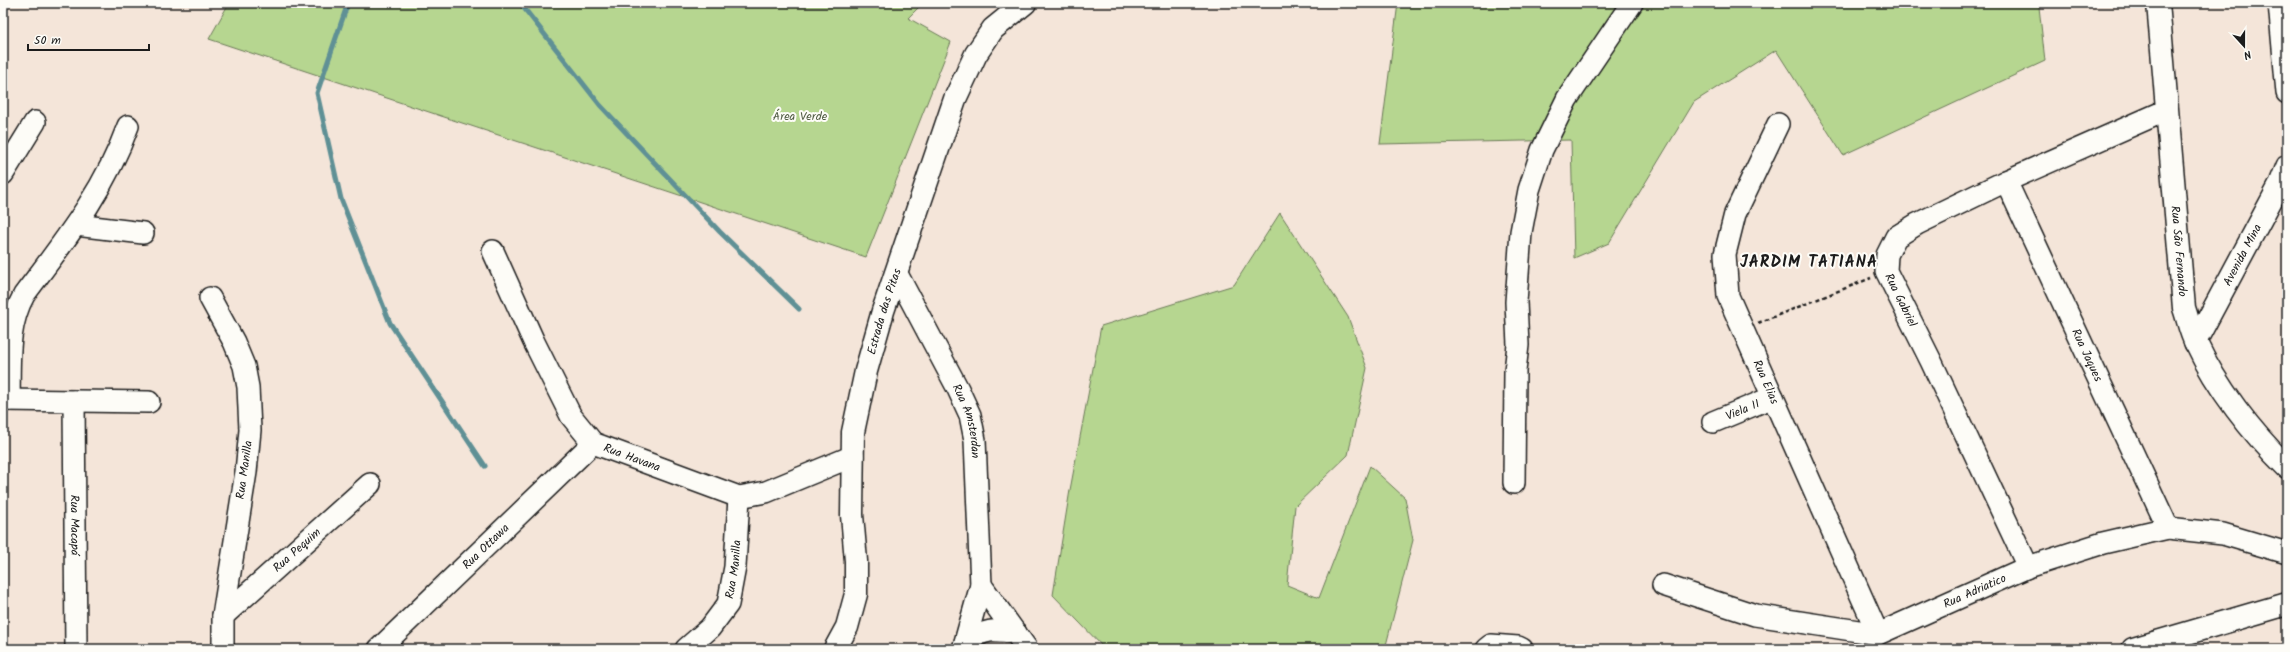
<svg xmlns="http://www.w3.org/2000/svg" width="2290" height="652" font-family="Kalam,sans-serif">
  <rect width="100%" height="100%" fill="#f4e5d9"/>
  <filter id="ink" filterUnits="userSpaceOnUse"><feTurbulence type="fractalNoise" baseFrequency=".025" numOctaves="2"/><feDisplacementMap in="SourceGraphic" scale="8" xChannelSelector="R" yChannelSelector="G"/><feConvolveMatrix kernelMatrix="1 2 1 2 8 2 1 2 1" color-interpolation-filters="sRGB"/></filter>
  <g filter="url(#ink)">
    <!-- green -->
    <g fill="#b6d690" stroke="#697956">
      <polygon points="229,3 923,3 908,18 951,42 866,257 209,39"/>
      <polygon points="1398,3 2052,3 2039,7 2045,61 1843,155 1776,50 1694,102 1609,243 1574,258 1571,140 1380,144"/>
      <polygon points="1280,213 1348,317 1367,368 1348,455 1295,506 1287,585 1319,598 1370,466 1405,498 1413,540 1385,649 1105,649 1053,595 1070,490 1101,326 1234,285"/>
    </g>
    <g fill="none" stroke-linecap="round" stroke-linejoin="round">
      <!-- stream -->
      <g stroke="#5f9095" stroke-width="5">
        <polyline points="348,3 317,93 341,199 390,323 485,466"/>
        <polyline points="520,3 600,105 720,232 799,309"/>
      </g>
      <defs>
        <g id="minor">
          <polyline points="2279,3 2287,93"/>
          <path id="s1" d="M1778,124L1735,214L1725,254L1728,296L1878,634"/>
          <polyline points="3,174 35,122"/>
          <path id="s2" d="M2006,181L2168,528"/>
          <polyline points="76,225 143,233"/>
          <path id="s3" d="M493,251L534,342L571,416L593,443L739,497L766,492L853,456"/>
          <path id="s4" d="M897,274L958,389L970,415L975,440L981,585L963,649"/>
          <polyline points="210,298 234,342 244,366 248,387 250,430 246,472 223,616 223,649"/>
          <path id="s5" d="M2195,343L2279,186L2287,166"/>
          <polyline points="3,400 149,402"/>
          <path d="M9,400C10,365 6,327 24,295C65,240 104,192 128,126"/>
          <path id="s6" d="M74,401L76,649"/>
          <path id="s7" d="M1713,422L1773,397"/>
          <polyline points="1514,483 1515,371 1518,345 1516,302 1521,232 1529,190 1542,150 1567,99 1632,3"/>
          <polyline points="2028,567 1931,361 1886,271 1887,255 1896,237 1917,224 2006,181 2167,110"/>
          <polyline points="981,585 1027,649"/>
          <path id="s8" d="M1663,585L1755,615L1878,634L2028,567L2103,543L2168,528L2223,534L2287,553"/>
          <path id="s9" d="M223,616L370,484"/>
          <path d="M965,643C985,629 993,629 1016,633"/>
          <path id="s10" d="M379,649L593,443"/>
          <path id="s11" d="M686,649L710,628L728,604L735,567L739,497"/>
          <polyline points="1486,649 1491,645 1518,647 1522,649"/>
        </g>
        <g id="major">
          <path id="s12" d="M2158,3L2184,308C2188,319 2190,332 2196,343C2217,388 2252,433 2287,467"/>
          <path id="s13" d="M835,649L847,627L856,594V561L852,515L853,432L866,371L883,311L955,99L976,54L993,29L1025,3"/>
          <polyline points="2133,649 2287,604"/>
        </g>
      </defs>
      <!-- minor casing -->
      <use href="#minor" stroke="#1c1c1c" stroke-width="24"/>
      <!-- major casing -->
      <use href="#major" stroke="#1c1c1c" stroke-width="25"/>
      <!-- path -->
      <polyline stroke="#1c1c1c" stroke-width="2.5" stroke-dasharray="4 3" stroke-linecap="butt" points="1758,323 1871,278"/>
      <!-- minor -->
      <use href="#minor" stroke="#fdfcf7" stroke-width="21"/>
      <!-- major -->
      <use href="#major" stroke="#fdfcf7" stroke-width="22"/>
    </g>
  </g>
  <g text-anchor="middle" stroke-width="4" stroke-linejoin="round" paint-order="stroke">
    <!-- park labels -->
    <g font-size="12" fill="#525d45" stroke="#fdfcf7">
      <text x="800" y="120">Área Verde</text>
    </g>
    <!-- street labels -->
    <g font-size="12" fill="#1c1c1c" stroke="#fdfcf7">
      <text dy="4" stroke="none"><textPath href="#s12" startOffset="249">Rua São Fernando</textPath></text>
      <text dy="4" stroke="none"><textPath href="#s5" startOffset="100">Avenida Mina</textPath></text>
      <text transform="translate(1901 300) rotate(64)" y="4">Rua Gabriel</text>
      <text dy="4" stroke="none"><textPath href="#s13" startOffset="346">Estrada das Pitas</textPath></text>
      <text dy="4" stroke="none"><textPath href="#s2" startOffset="192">Rua Jaques</textPath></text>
      <text dy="4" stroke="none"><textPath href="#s1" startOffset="277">Rua Elias</textPath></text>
      <text dy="4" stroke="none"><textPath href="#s7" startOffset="32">Viela II</textPath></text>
      <text dy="4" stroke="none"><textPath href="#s4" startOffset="164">Rua Amsterdan</textPath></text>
      <text dy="4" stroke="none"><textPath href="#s3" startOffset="259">Rua Havana</textPath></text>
      <text transform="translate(244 470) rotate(-82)" y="4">Rua Manilla</text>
      <text dy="4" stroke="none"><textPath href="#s6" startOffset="124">Rua Macapá</textPath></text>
      <text dy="4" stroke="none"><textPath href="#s10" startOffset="148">Rua Ottawa</textPath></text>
      <text dy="4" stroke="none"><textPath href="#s9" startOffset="99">Rua Pequim</textPath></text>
      <text dy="4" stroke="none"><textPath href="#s11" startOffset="97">Rua Manilla</textPath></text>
      <text dy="4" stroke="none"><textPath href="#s8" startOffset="327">Rua Adriatico</textPath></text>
    </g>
    <!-- district labels -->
    <g font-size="16" font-weight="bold" letter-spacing="1" fill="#1c1c1c" stroke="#fdfcf7">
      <text x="1809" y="267">JARDIM TATIANA</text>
    </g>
  </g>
  <!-- margin -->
  <rect width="2290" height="652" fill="none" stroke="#fdfcf7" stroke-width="16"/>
  <rect x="8" y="8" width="2274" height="636" fill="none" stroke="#1c1c1c" stroke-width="1.5" filter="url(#ink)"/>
  <!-- north arrow -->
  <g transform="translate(2244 46) rotate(159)" stroke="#fdfcf7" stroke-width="3" paint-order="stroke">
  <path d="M0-3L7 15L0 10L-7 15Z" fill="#1c1c1c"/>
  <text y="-6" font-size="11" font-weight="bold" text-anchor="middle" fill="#1c1c1c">N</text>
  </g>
  <!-- scale -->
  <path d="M28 44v6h121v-6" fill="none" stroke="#1c1c1c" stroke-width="2"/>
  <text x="34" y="44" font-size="12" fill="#1c1c1c" stroke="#fdfcf7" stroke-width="3" paint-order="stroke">50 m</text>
</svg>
